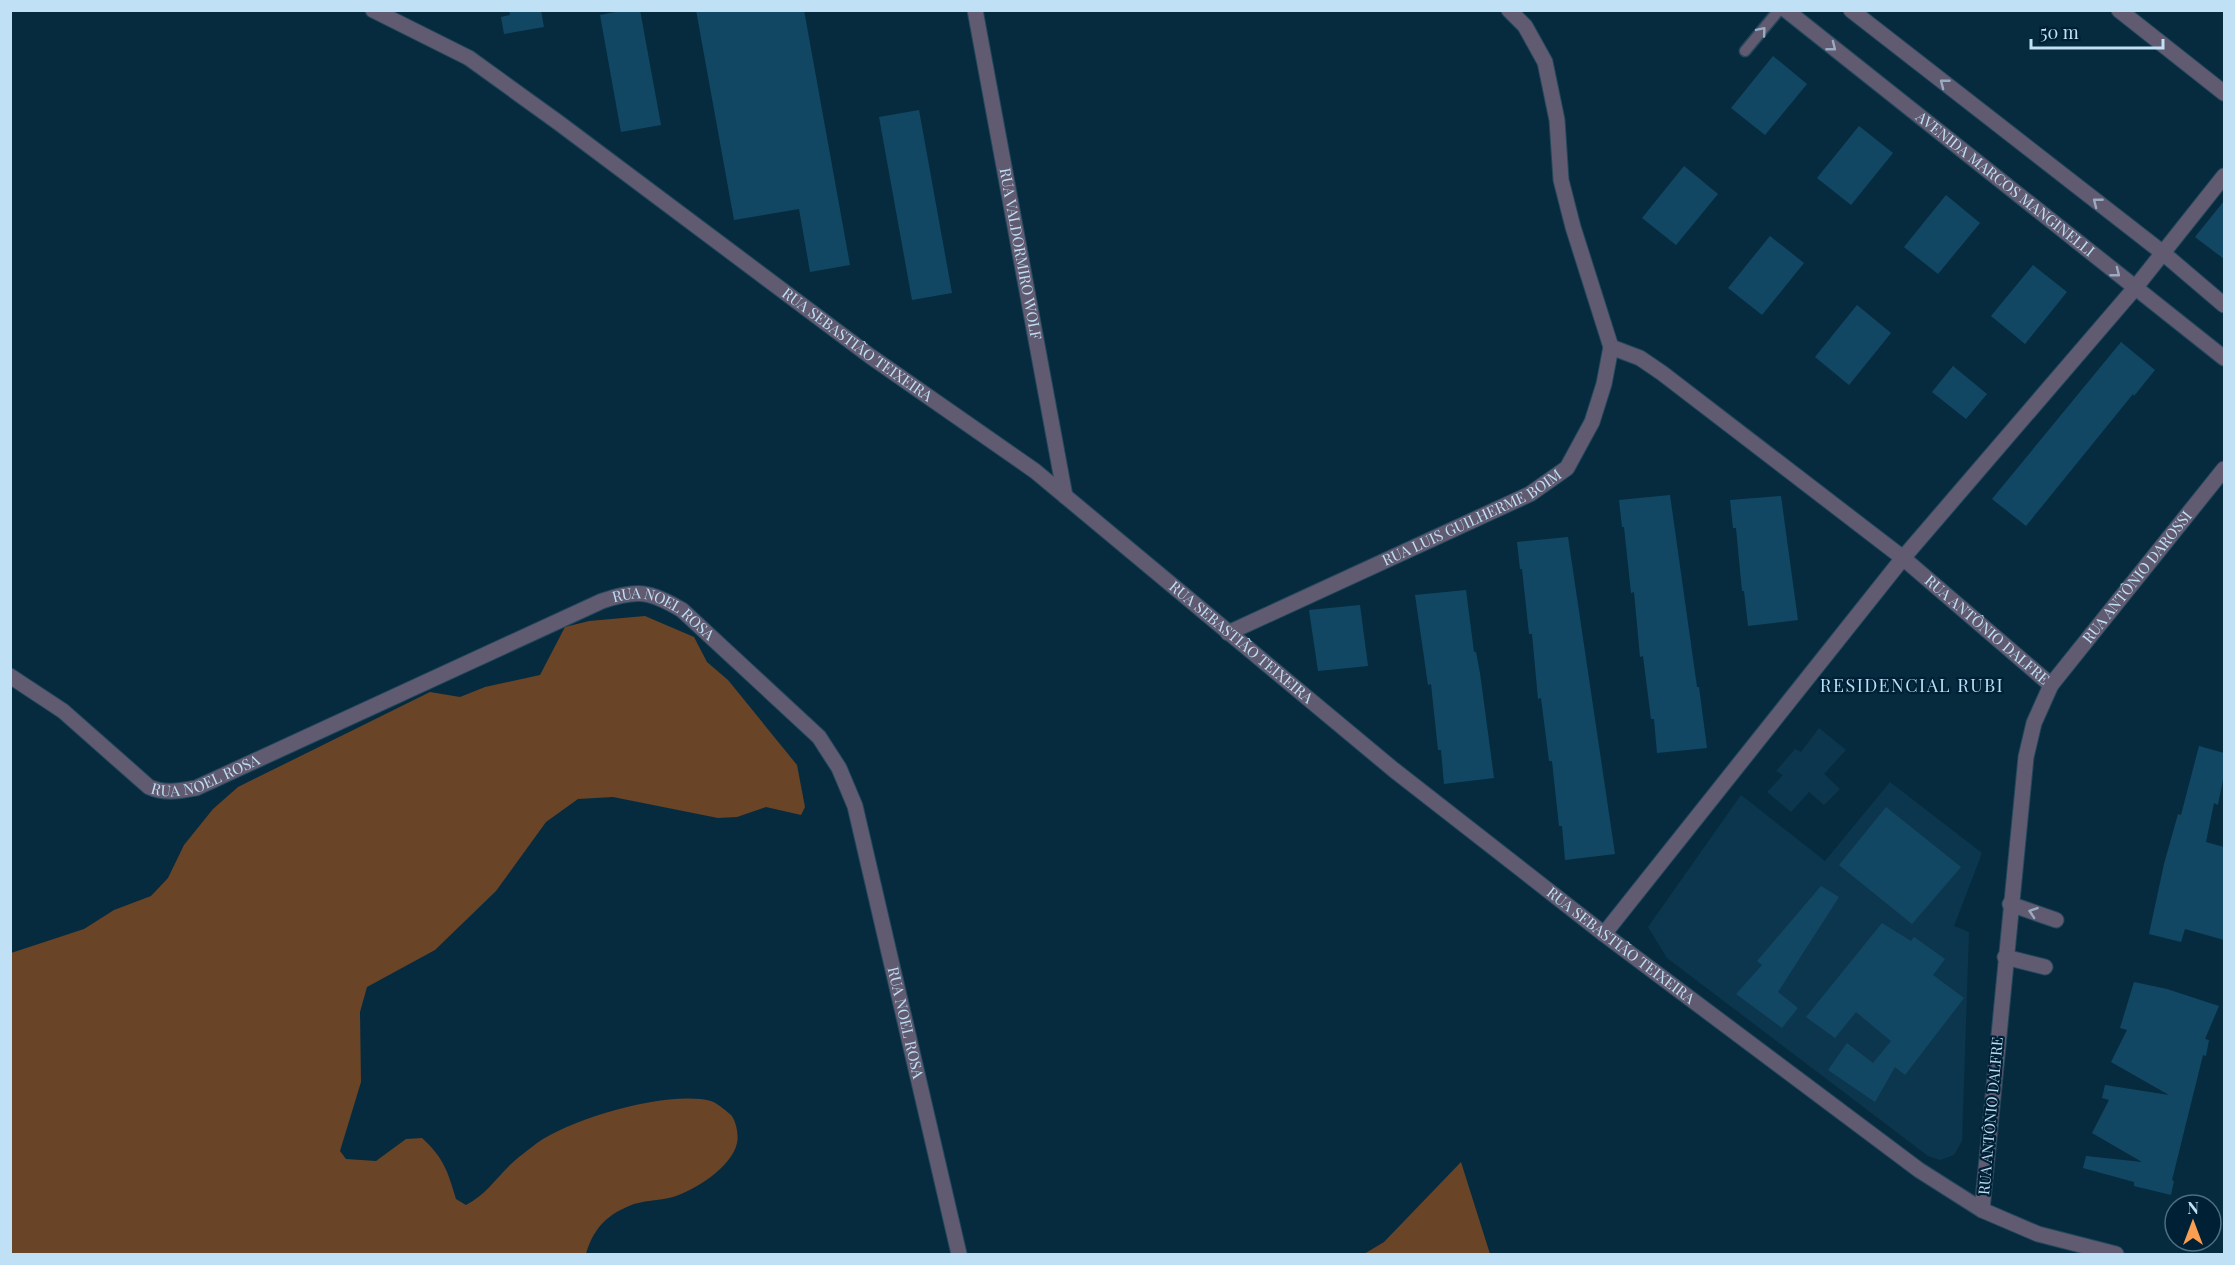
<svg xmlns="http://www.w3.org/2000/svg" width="2235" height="1265" font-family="'Playfair Display',serif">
  <rect width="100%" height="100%" fill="#062b3f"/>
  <!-- built -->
  <g fill="#0c364d">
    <polygon points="1819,728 1846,750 1824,774 1840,789 1824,805 1809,792 1791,812 1767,792 1783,775 1776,771 1795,749 1801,752"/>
    <polygon points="1890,782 1982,853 1954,926 1969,932 1962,1141 1954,1155 1940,1160 1928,1156 1667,958 1648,927 1741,795 1825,861"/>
  </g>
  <!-- green -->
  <g fill="#694427">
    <path d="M645,616L694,637L707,662L728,680L797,765L805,807L801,815L766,807L737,817L718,818L613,797L578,799L546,822L496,891L435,950L367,987L360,1012L361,1082L340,1151L346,1159L376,1161L406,1139L422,1138C444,1158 448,1172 456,1199L466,1205C484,1196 495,1180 509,1166C517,1158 528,1150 537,1143C573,1118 668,1090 711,1101C717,1103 725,1110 730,1114C736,1119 739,1136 737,1143C732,1167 695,1190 673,1197C659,1201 642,1200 629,1206C605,1216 593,1230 586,1254H11V953L84,929L114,910L151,896L168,878L184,845L213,809L238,787L430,692L460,697L485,687L540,675L565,627L589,621Z"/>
    <polygon points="1461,1162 1490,1254 1364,1254 1384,1242"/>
  </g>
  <!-- building -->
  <g fill="#124764">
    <polygon points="509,10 541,10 544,27 504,34 501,17 510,15"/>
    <polygon points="626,10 640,10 661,125 621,132 600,15"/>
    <polygon points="696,10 804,10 850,265 810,272 799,209 734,220"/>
    <polygon points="1773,56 1807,84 1765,135 1731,108"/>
    <polygon points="919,110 952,293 912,300 879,117"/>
    <polygon points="1859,126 1893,153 1851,205 1817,178"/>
    <polygon points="1684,166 1718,194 1676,245 1642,218"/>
    <polygon points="1946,195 1980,223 1938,274 1904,247"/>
    <polygon points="2224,201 2224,259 2195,237"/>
    <polygon points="1770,236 1804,263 1762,315 1728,288"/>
    <polygon points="2033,265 2067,292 2025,344 1991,316"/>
    <polygon points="1857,305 1891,333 1849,385 1815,357"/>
    <polygon points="2121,342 2155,370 2134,396 2133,394 2026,526 1992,499"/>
    <polygon points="1953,366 1987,394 1966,419 1932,392"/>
    <polygon points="1670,495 1697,687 1699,687 1707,748 1657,753 1654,719 1651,719 1643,656 1640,657 1634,592 1631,593 1624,527 1622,527 1619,500"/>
    <polygon points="1781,496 1798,620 1748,626 1744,591 1742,591 1736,528 1733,528 1730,500"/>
    <polygon points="1568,537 1615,854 1565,860 1562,826 1559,826 1552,761 1549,761 1541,698 1538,699 1532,634 1529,634 1522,569 1520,569 1517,542"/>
    <polygon points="1466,590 1474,652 1476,652 1480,673 1494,778 1444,784 1441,750 1438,750 1431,684 1428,685 1415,595"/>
    <polygon points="1360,605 1368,666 1318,671 1309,610"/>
    <polygon points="2199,746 2224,753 2224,774 2218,805 2214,803 2206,842 2224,847 2224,940 2185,929 2181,942 2149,934 2164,864 2178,814 2181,815"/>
    <polygon points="1886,807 1961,867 1912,924 1839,865"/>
    <polygon points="1821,886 1839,897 1778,992 1798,1008 1782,1028 1736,994 1762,965 1757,961"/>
    <polygon points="1882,923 1911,941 1914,937 1945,959 1933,975 1964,998 1905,1075 1895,1067 1875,1102 1828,1070 1847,1043 1873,1063 1891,1041 1856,1012 1835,1038 1806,1017"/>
    <polygon points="2134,982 2167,989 2219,1006 2205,1039 2209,1040 2206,1056 2203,1055 2172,1180 2174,1181 2171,1195 2134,1186 2134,1182 2083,1168 2086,1156 2142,1162 2092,1133 2109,1100 2102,1098 2105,1085 2169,1095 2111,1062 2127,1030 2120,1028"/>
  </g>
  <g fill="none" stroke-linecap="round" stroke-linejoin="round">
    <defs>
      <polyline id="lane" points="1745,51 1779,10"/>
      <g id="street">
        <path id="s1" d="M373,10L469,58L559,123L870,356L1035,471L1394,770L1604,934L1919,1170L1982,1210L2038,1234L2116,1254"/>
        <path id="s2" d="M975,10L1065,496"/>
        <path id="s3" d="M1786,10L2224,358"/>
        <polyline points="1851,10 2163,253 2224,305"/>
        <polyline points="2119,10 2224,93"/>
        <path id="s4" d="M1611,347L1640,358L1662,373L1903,558L2051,685L2034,723L2026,757L1982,1210"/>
        <path id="s5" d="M1228,633L1530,494L1567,468L1592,422L1604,384L1611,347L1573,227L1561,180L1557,120L1545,62L1525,26L1509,10"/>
        <path id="s6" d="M10,676L63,711L149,787C165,794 179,791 196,788L602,601C638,589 650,591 682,610L819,737L839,768L855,806L959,1254"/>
        <path id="s7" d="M2051,685L2224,469"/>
        <polyline points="2010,904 2056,920"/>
        <polyline points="1604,934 1903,558 2135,288 2224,176"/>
        <polyline points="2005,957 2045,967"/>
      </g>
    </defs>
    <!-- lane casing -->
    <use href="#lane" stroke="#24485c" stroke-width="13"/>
    <!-- street casing -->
    <use href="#street" stroke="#24485c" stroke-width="17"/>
    <!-- lane -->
    <use href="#lane" stroke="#615b72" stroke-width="10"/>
    <!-- street -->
    <use href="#street" stroke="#615b72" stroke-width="15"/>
  </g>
  <!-- one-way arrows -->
  <defs><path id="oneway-chevron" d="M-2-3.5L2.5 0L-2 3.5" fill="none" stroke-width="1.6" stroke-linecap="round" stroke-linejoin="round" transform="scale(1.5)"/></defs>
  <g stroke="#9aabc1">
    <use href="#oneway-chevron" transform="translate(1762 31) rotate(-50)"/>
    <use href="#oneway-chevron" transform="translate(1832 47) rotate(38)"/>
    <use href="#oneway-chevron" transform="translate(1944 83) rotate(-142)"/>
    <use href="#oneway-chevron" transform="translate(2097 202) rotate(-142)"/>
    <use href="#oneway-chevron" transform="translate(2116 273) rotate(38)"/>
    <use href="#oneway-chevron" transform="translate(2033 912) rotate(-161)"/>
  </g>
  <g text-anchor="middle" stroke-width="4.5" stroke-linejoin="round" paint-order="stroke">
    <!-- street labels -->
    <g font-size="15" fill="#c0e0f6" stroke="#002135">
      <text dy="5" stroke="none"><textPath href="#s3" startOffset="280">AVENIDA MARCOS MANGINELLI</textPath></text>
      <text dy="5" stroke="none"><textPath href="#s2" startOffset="248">RUA VALDORMIRO WOLF</textPath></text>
      <text dy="5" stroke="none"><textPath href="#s1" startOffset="590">RUA SEBASTIÃO TEIXEIRA</textPath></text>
      <text dy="5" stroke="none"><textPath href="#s5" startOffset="270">RUA LUIS GUILHERME BOIM</textPath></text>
      <text dy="5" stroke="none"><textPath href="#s7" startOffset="138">RUA ANTÔNIO DAROSSI</textPath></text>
      <text dy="5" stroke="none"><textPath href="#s6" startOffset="741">RUA NOEL ROSA</textPath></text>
      <text dy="5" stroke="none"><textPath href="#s4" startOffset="472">RUA ANTÔNIO DALFRE</textPath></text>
      <text dy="5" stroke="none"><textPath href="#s1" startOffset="1076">RUA SEBASTIÃO TEIXEIRA</textPath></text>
      <text dy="5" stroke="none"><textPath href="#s6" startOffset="238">RUA NOEL ROSA</textPath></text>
      <text dy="5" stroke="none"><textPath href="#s1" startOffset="1562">RUA SEBASTIÃO TEIXEIRA</textPath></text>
      <text dy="5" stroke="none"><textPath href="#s6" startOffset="1245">RUA NOEL ROSA</textPath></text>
      <text transform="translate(1991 1116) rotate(-85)" y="5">RUA ANTÔNIO DALFRE</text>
    </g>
    <!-- quarter labels -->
    <g font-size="18" letter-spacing="1.5" fill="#b8dff9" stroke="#002135">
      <text x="1912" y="692">RESIDENCIAL RUBI</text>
    </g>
  </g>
  <!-- border -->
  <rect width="2235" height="1265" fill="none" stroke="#c0e0f6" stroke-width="24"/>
  <!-- north arrow -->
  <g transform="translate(2193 1223)"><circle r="28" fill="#002135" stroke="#4d6d82" stroke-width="1.5"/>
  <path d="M0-4.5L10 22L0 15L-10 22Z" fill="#fb9e51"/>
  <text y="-9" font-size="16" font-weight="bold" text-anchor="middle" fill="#c0e0f6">N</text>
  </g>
  <!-- scale -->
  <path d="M2031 39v9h132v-9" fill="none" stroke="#c0e0f6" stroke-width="3"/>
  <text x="2040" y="39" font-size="18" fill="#c0e0f6" stroke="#002135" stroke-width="4.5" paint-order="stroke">50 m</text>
</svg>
